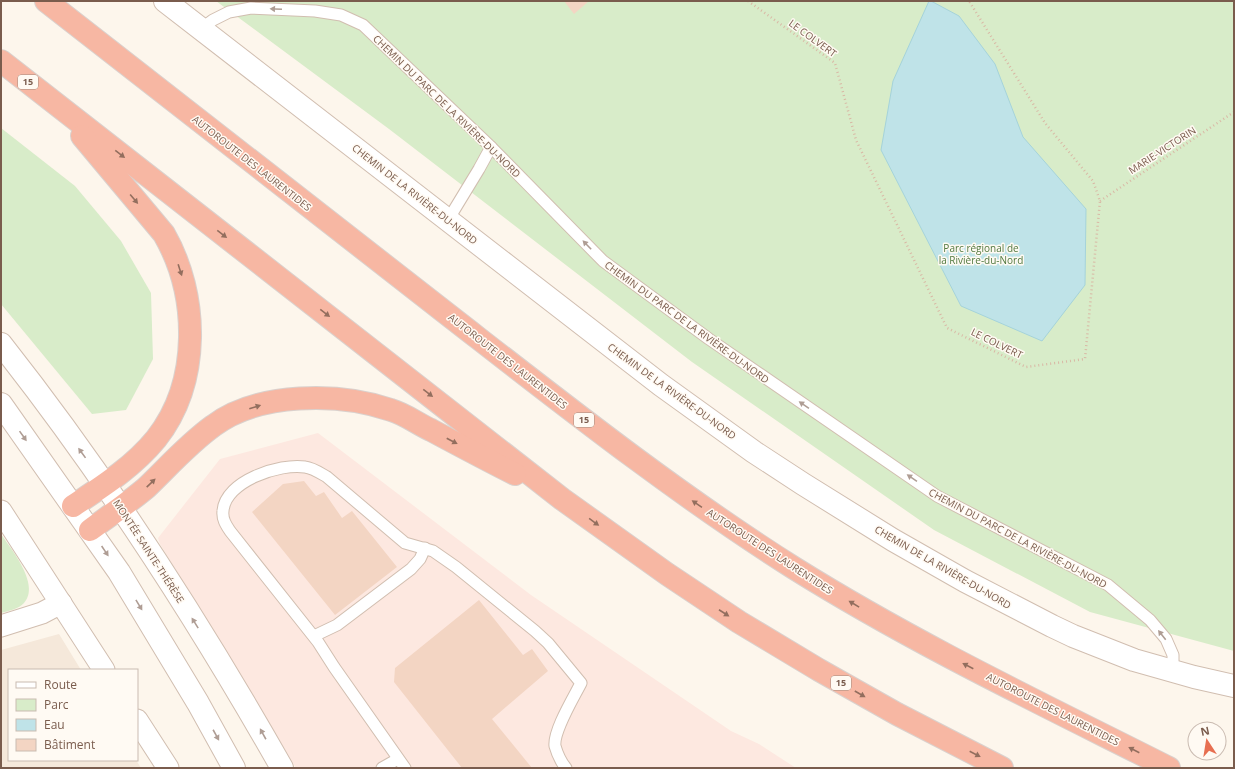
<svg xmlns="http://www.w3.org/2000/svg" width="1235" height="769" font-family="'Open Sans',sans-serif">
  <rect width="100%" height="100%" fill="#fdf6ec"/>
  <!-- residential -->
  <polygon fill="#f5e8da" points="59,634 81,670 9,670 9,760 136,760 141,768 1,768 1,650"/>
  <!-- commercial -->
  <polygon fill="#fde8e0" points="318,433 531,595 731,731 759,744 796,768 296,768 249,689 160,544 158,538 220,459"/>
  <!-- green -->
  <g fill="#d8ecc9">
    <polygon points="216,1 1234,1 1234,651 1090,612 934,530 692,362 389,129"/>
    <polygon points="1,128 75,186 121,241 151,293 153,359 126,410 92,414 1,304"/>
    <path d="M1,534C11,549 41,585 24,603C19,609 8,611 1,613Z"/>
  </g>
  <!-- water -->
  <polygon fill="#bfe3e8" stroke="#a5d3da" points="929,1 931,1 959,16 995,64 1023,137 1086,209 1085,285 1042,341 961,306 881,150 893,81"/>
  <!-- building -->
  <g fill="#f3d5c3">
    <polygon points="564,1 589,1 574,14"/>
    <polygon points="304,481 316,496 324,492 342,518 352,511 397,567 335,615 252,512 283,484"/>
    <polygon points="479,600 523,655 532,649 548,671 492,719 532,768 462,768 394,682 395,668"/>
  </g>
  <g fill="none" stroke-linecap="round" stroke-linejoin="round">
    <defs>
      <g id="service">
        <polyline points="201,29 213,20 229,12 251,8 315,11 341,15 363,25 491,147 603,261 709,339 937,496 1108,585 1150,620 1166,639 1173,655 1173,661 1171,671"/>
        <polyline points="448,220 479,169 491,147"/>
        <polyline points="314,636 337,625 411,569 420,559 425,548"/>
        <polyline points="382,768 398,759"/>
        <path d="M405,768L334,667L318,642L230,531C226,525 222,519 223,511C225,481 280,463 305,467C313,468 320,473 327,477L405,543L433,551L456,567L535,631L548,643L581,683C574,697 553,731 555,746C557,753 561,762 566,768"/>
      </g>
      <g id="minor">
        <polyline points="1,511 104,670"/>
        <polyline points="1,626 42,613 61,603"/>
        <polyline points="137,720 168,768"/>
      </g>
      <g id="tertiary">
        <polyline points="165,1 661,385 754,452 803,484 893,540 965,581 1052,626 1073,636 1134,660 1194,677 1234,686"/>
        <path d="M1,344C106,477 198,620 282,768"/>
        <polyline points="1,404 119,572 198,703 234,768"/>
      </g>
      <g id="motorway">
        <path d="M46,1C180,107 315,212 451,317C563,404 674,492 794,568C914,643 1042,704 1169,768"/>
        <polyline points="1,61 562,499 667,574 739,622 819,670 897,714 1002,768"/>
        <path d="M73,506C103,486 133,467 156,439C201,382 199,295 164,234L82,136"/>
        <path d="M90,530C109,516 128,503 146,488C168,467 188,444 213,426C258,392 339,392 391,410C405,414 418,424 431,430C459,445 487,460 515,474"/>
      </g>
    </defs>
    <!-- service casing -->
    <use href="#service" stroke="#d1beb0" stroke-width="13"/>
    <!-- minor casing -->
    <use href="#minor" stroke="#d1beb0" stroke-width="23"/>
    <!-- tertiary casing -->
    <use href="#tertiary" stroke="#d1beb0" stroke-width="24"/>
    <!-- motorway casing -->
    <use href="#motorway" stroke="#dad1cd" stroke-width="24"/>
    <!-- path -->
    <g stroke="#d9b8a5" stroke-width="2.5" stroke-dasharray="1 3" stroke-linecap="butt">
      <polyline points="748,1 835,63 856,140 947,328 1026,367 1085,359 1100,201 1093,181 1045,123 969,1"/>
      <polyline points="1100,201 1234,112"/>
    </g>
    <!-- service -->
    <use href="#service" stroke="#fff" stroke-width="11"/>
    <!-- minor -->
    <use href="#minor" stroke="#fff" stroke-width="21"/>
    <!-- tertiary -->
    <use href="#tertiary" stroke="#fff" stroke-width="22"/>
    <!-- motorway -->
    <use href="#motorway" stroke="#f7b7a3" stroke-width="22"/>
  </g>
  <!-- one-way arrows -->
  <defs><path id="oneway-solid" d="M-6-.8H1V-3.2L6.5 0L1 3.2V.8H-6Z"/></defs>
  <g fill="#af9d94">
    <use href="#oneway-solid" transform="translate(276 9) rotate(-177)"/>
    <use href="#oneway-solid" transform="translate(587 245) rotate(-134)"/>
    <use href="#oneway-solid" transform="translate(804 405) rotate(-146)"/>
    <use href="#oneway-solid" transform="translate(23 436) rotate(55)"/>
    <use href="#oneway-solid" transform="translate(82 453) rotate(-126)"/>
    <use href="#oneway-solid" transform="translate(912 478) rotate(-146)"/>
    <use href="#oneway-solid" transform="translate(105 551) rotate(56)"/>
    <use href="#oneway-solid" transform="translate(139 605) rotate(59)"/>
    <use href="#oneway-solid" transform="translate(195 623) rotate(-122)"/>
    <use href="#oneway-solid" transform="translate(1162 635) rotate(-128)"/>
    <use href="#oneway-solid" transform="translate(263 734) rotate(-119)"/>
    <use href="#oneway-solid" transform="translate(216 735) rotate(61)"/>
  </g>
  <g fill="#936e5e">
    <use href="#oneway-solid" transform="translate(120 154) rotate(38)"/>
    <use href="#oneway-solid" transform="translate(134 199) rotate(50)"/>
    <use href="#oneway-solid" transform="translate(222 234) rotate(38)"/>
    <use href="#oneway-solid" transform="translate(180 270) rotate(72)"/>
    <use href="#oneway-solid" transform="translate(325 313) rotate(38)"/>
    <use href="#oneway-solid" transform="translate(428 393) rotate(38)"/>
    <use href="#oneway-solid" transform="translate(255 407) rotate(-18)"/>
    <use href="#oneway-solid" transform="translate(452 441) rotate(28)"/>
    <use href="#oneway-solid" transform="translate(151 483) rotate(-44)"/>
    <use href="#oneway-solid" transform="translate(697 504) rotate(-146)"/>
    <use href="#oneway-solid" transform="translate(594 522) rotate(36)"/>
    <use href="#oneway-solid" transform="translate(854 604) rotate(-149)"/>
    <use href="#oneway-solid" transform="translate(724 613) rotate(33)"/>
    <use href="#oneway-solid" transform="translate(968 666) rotate(-153)"/>
    <use href="#oneway-solid" transform="translate(860 694) rotate(30)"/>
    <use href="#oneway-solid" transform="translate(1134 750) rotate(-153)"/>
    <use href="#oneway-solid" transform="translate(975 754) rotate(27)"/>
  </g>
  <g text-anchor="middle" stroke-width="3" stroke-linejoin="round" paint-order="stroke">
    <!-- shield labels -->
    <g fill="#fffaf3" stroke="#a28b7f" stroke-width="1">
      <rect x="18" y="75" width="20" height="14" rx="3"/>
      <rect x="574" y="413" width="20" height="14" rx="3"/>
      <rect x="831" y="676" width="20" height="14" rx="3"/>
    </g>
    <g font-size="9" font-weight="bold" fill="#7a5c4d">
      <text x="28" y="85">15</text>
      <text x="584" y="423">15</text>
      <text x="841" y="686">15</text>
    </g>
    <!-- street labels -->
    <g font-size="10" fill="#7a5c4d" stroke="#fffaf3">
      <text transform="translate(813 38) rotate(36)" y="4">LE COLVERT</text>
      <text transform="translate(447 106) rotate(44)" y="4">CHEMIN DU PARC DE LA RIVIÈRE-DU-NORD</text>
      <text transform="translate(1162 150) rotate(-33)" y="4">MARIE-VICTORIN</text>
      <text transform="translate(252 163) rotate(38)" y="4">AUTOROUTE DES LAURENTIDES</text>
      <text transform="translate(415 194) rotate(38)" y="4">CHEMIN DE LA RIVIÈRE-DU-NORD</text>
      <text transform="translate(687 322) rotate(36)" y="4">CHEMIN DU PARC DE LA RIVIÈRE-DU-NORD</text>
      <text transform="translate(997 343) rotate(26)" y="4">LE COLVERT</text>
      <text transform="translate(508 361) rotate(38)" y="4">AUTOROUTE DES LAURENTIDES</text>
      <text transform="translate(672 391) rotate(36)" y="4">CHEMIN DE LA RIVIÈRE-DU-NORD</text>
      <text transform="translate(1018 538) rotate(28)" y="4">CHEMIN DU PARC DE LA RIVIÈRE-DU-NORD</text>
      <text transform="translate(149 551) rotate(57)" y="4">MONTÉE SAINTE-THÉRÈSE</text>
      <text transform="translate(770 551) rotate(33)" y="4">AUTOROUTE DES LAURENTIDES</text>
      <text transform="translate(943 567) rotate(30)" y="4">CHEMIN DE LA RIVIÈRE-DU-NORD</text>
      <text transform="translate(1053 709) rotate(27)" y="4">AUTOROUTE DES LAURENTIDES</text>
    </g>
    <!-- park labels -->
    <g font-size="10" fill="#537a41" stroke="#fffaf3">
      <text x="981" y="252">Parc régional de<tspan x="981" dy="12">la Rivière-du-Nord</tspan></text>
    </g>
  </g>
  <!-- border -->
  <rect width="1235" height="769" fill="none" stroke="#7a5c4d" stroke-width="4"/>
  <!-- legend -->
  <rect x="8" y="669" width="130" height="92" fill="#fffaf3" stroke="#cabbb1"/>
  <rect x="16" y="682" width="20" height="6" fill="#ffffff" stroke="#cabbb1"/>
  <text x="44" y="689" font-size="12" fill="#7a5c4d">Route</text>
  <rect x="16" y="699" width="20" height="12" fill="#d8ecc9" stroke="#cabbb1"/>
  <text x="44" y="709" font-size="12" fill="#7a5c4d">Parc</text>
  <rect x="16" y="719" width="20" height="12" fill="#bfe3e8" stroke="#cabbb1"/>
  <text x="44" y="729" font-size="12" fill="#7a5c4d">Eau</text>
  <rect x="16" y="739" width="20" height="12" fill="#f3d5c3" stroke="#cabbb1"/>
  <text x="44" y="749" font-size="12" fill="#7a5c4d">Bâtiment</text>
  <!-- north arrow -->
  <g transform="translate(1207 741) rotate(348)"><circle r="19" fill="#fffaf3" stroke="#cabbb1"/>
  <path d="M0-3L7 15L0 10L-7 15Z" fill="#e76f51"/>
  <text y="-6" font-size="11" font-weight="bold" text-anchor="middle" fill="#7a5c4d">N</text>
  </g>
</svg>
